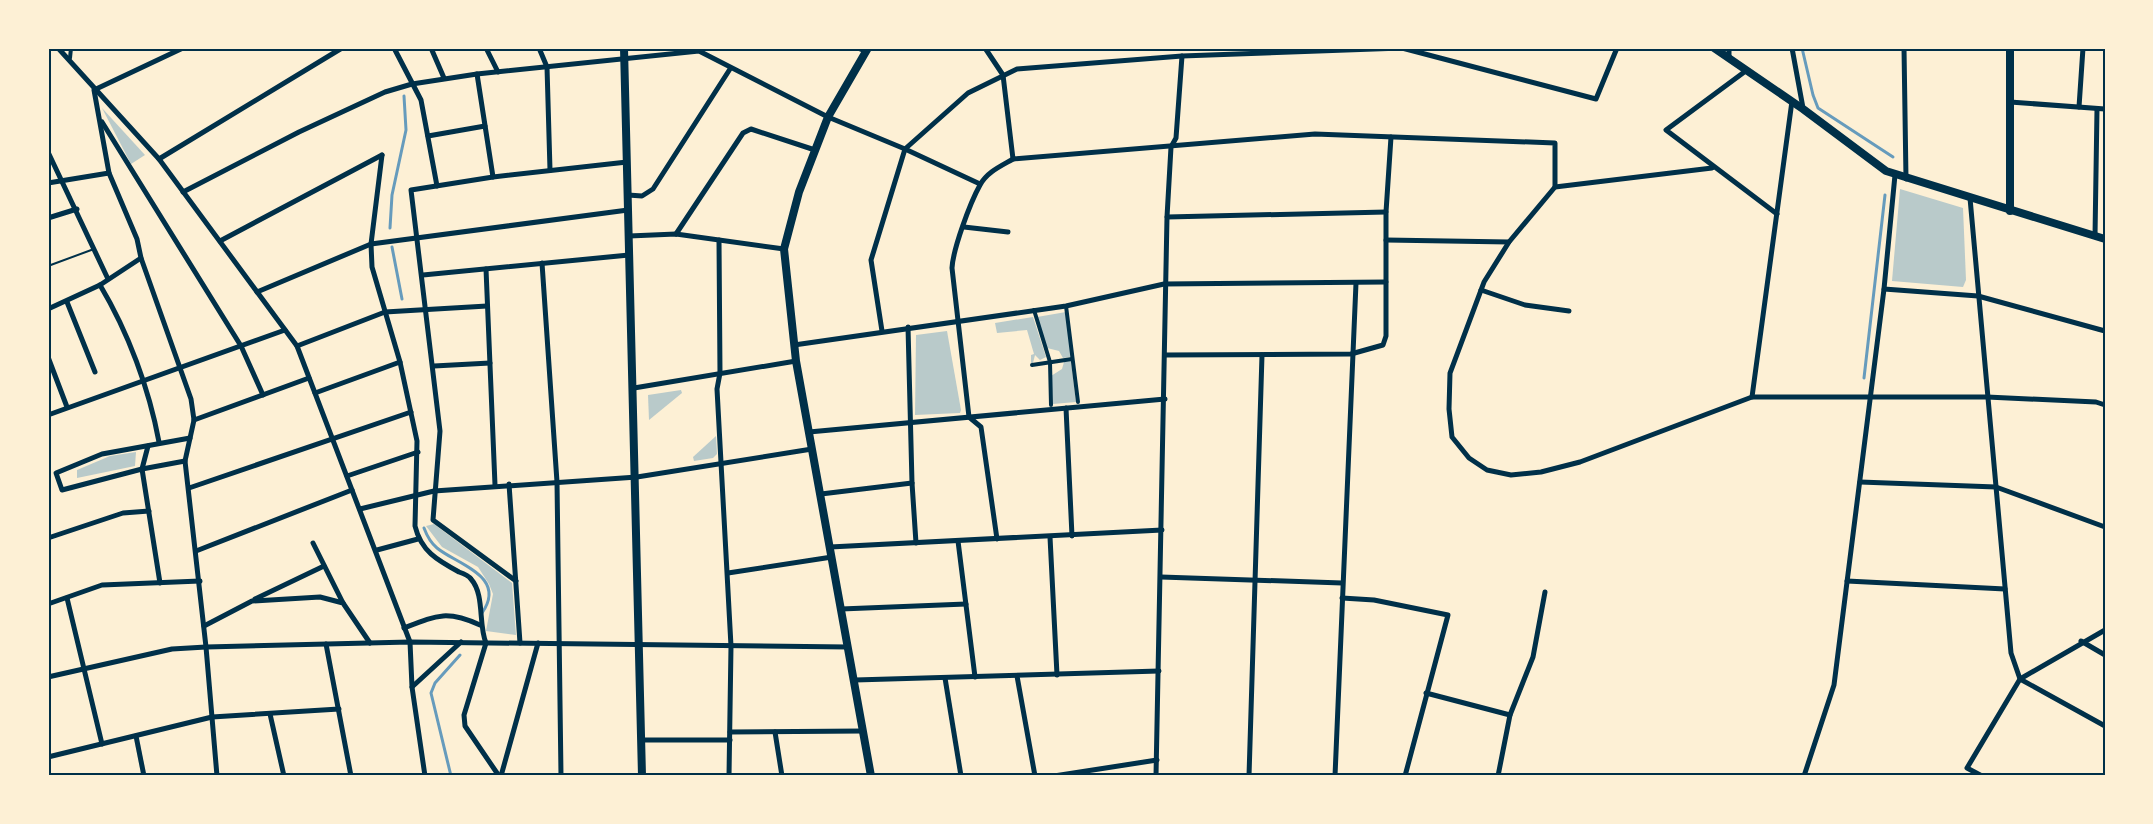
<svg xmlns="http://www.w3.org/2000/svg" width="2153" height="824" font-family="Quicksand,sans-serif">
  <rect width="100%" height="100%" fill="#fdf0d5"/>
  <!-- green -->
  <g fill="#b9caca">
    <polygon points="102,108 145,155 131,164"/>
    <polygon points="1900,189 1963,208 1966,280 1963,287 1892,281"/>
    <polygon points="1066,312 1071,357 1063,358 1059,351 1047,348 1037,317"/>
    <polygon points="1033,317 1046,357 1040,360 1035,355 1033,363 1031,364 1031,355 1034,354 1027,330 997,333 995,323"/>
    <polygon points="947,331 961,410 960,413 915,415 916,335"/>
    <polygon points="1071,361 1076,402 1053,404 1051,376 1062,369 1064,362"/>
    <polygon points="681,390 682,393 649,420 648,395"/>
    <polygon points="716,436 717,454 713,458 694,461 693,457"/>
    <polygon points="136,452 135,466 77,478 77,470 110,456"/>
    <polygon points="434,524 512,583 516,635 486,631 493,594 489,584 478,567 442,547 426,526"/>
  </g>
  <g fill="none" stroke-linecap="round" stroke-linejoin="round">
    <!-- stream -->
    <g stroke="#669bbc" stroke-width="3">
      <polyline points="1802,48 1813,95 1818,108 1893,157"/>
      <polyline points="390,228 392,195 406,130 404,96"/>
      <polyline points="392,247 402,299"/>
      <polyline points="1864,378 1885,195"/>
      <path d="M424,528C427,536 431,543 437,548C456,564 508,576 482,613"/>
      <polyline points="451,776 431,693 435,683 460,655"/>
    </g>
    <!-- service -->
    <polyline stroke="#003049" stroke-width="2" points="48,266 94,249"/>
    <!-- pedestrian -->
    <g stroke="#003049" stroke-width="4">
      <polyline points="70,58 71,48"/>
      <polyline points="1066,306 1078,402"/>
      <polyline points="1034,310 1050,362 1051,405"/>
      <polyline points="1032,365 1072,359"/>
    </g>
    <!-- minor -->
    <g stroke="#003049" stroke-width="5">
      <polyline points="58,48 159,159 297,346 410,642 412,687 425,776"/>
      <polyline points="183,48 94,90 109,173 137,239 141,258 191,399 194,420 185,461 206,647 217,776"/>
      <polyline points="394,48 421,100 437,186"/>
      <polyline points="431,48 444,78"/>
      <polyline points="486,48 498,72"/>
      <polyline points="539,48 547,67 550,170"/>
      <polyline points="858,48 865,51"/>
      <polyline points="985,48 1003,75 1013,159"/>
      <polyline points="1792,48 1803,108"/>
      <polyline points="1904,48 1906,179"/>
      <polyline points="1729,57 1729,48"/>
      <polyline points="1747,70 1666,130 1777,214"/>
      <polyline points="477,74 493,177"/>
      <polyline points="2010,102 2105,109"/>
      <polyline points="2079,107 2083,48"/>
      <polyline points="102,122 241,346 263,395"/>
      <polyline points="428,136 485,126"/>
      <polyline points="48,152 108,279"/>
      <path d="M382,155L371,244L372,267L400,362L417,441L415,526C421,551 437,560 459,572C462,573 469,576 471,579C485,595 478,624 486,643L464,715L465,726L499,776"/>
      <polyline points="159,159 342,48"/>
      <polyline points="1712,168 1555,187 1509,242 1484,282 1450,373 1449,409 1452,437 1469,458 1487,470 1511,475 1541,472 1580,462 1752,397 1987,397 2096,402 2105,405"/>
      <polyline points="48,183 109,173"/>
      <polyline points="183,192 299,132 385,92 412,84 477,74 699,51 828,117 905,149 980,184"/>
      <polyline points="628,195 642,196 653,189 730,69"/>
      <polyline points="1970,198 2011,653 2020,679 2105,726"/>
      <polyline points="1167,217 1386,212"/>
      <polyline points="48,218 77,209"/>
      <polyline points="964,227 1008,232"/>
      <polyline points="676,234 743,133 751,129 815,150"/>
      <polyline points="629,236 676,234 784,249"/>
      <polyline points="2095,236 2097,109"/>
      <polyline points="719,240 720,373 717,389 731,646 729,776"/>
      <polyline points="1386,240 1509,242"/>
      <polyline points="220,241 382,155"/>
      <polyline points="542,263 557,482 561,776"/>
      <polyline points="486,269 495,485"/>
      <polyline points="423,275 629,255"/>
      <path d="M100,285C128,332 149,388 159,442"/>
      <polyline points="1884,289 1978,296 2105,331"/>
      <polyline points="1481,290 1525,305 1569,311"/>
      <polyline points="257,292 371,244 628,210"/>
      <polyline points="67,302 95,372"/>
      <polyline points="48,309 100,285 141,258"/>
      <polyline points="908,327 912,483 916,543"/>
      <polyline points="882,331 871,260 905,149 968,93 1017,69 1182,56 1402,48 1596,99 1617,48"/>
      <polyline points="794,345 1066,306 1164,284 1386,282"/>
      <polyline points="297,346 385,312 487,306"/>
      <polyline points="1165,355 1351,354 1383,345 1386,336 1386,212 1391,137"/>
      <polyline points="48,357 67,407"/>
      <polyline points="434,366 490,363"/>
      <polyline points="634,388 796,361"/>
      <polyline points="315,393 400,362"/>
      <polyline points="1752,397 1792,101"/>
      <polyline points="1066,408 1072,536"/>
      <polyline points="48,415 285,330"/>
      <polyline points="194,420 309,378"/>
      <polyline points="809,432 1165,399"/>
      <polyline points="148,446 142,469 160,583"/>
      <polyline points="185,461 142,469 62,490 56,473 102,454 190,438"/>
      <polyline points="347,476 418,452"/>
      <polyline points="1860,482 1996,487 2105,527"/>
      <polyline points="509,484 520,643"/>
      <polyline points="189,488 411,412"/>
      <polyline points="821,494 912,483"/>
      <polyline points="360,509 434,491 637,477 812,449"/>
      <polyline points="1050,537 1057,675"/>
      <polyline points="48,538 123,513 149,511"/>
      <path d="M997,539L981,427L969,417L952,268C953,249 970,203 980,185C987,172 1001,166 1013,159L1315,134L1555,143V187"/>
      <polyline points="958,541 975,677"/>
      <polyline points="313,543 343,603"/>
      <polyline points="830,547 1162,530"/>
      <polyline points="377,550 418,539"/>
      <polyline points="196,551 352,490"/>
      <polyline points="728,573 832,557"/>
      <polyline points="1161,577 1342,583"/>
      <polyline points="516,581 433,520 440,431 411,190 493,177 627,162"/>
      <polyline points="1847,581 2005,589"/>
      <polyline points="67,598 102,744"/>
      <polyline points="1342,598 1374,600 1448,615 1405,776"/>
      <polyline points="255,599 324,566"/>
      <polyline points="48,604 102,585 200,581"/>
      <polyline points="841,609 966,604"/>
      <polyline points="204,626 252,601 320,597 343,603 370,643"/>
      <path d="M404,628C437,615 447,610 480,625"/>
      <polyline points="2081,641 2105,655"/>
      <polyline points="326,644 351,776"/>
      <polyline points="1017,676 1035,776"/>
      <polyline points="48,677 172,649 206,647 410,642 848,647"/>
      <polyline points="945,678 961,776"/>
      <polyline points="855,680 1159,671"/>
      <polyline points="412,687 461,642"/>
      <polyline points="1426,693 1510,715"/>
      <polyline points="270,714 284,776"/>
      <polyline points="730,732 863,731"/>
      <polyline points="775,732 782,776"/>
      <polyline points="136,736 144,776"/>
      <polyline points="641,740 730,740"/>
      <polyline points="48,757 212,717 339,709"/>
      <polyline points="501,776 538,643"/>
      <polyline points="1054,776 1157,760"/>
      <polyline points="1156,776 1167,217 1171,147 1176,138 1182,56"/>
      <polyline points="1249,776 1262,355"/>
      <polyline points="1335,776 1356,283"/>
      <polyline points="1498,776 1510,715 1533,657 1545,592"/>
      <polyline points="1804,776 1834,685 1884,289 1895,175"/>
      <polyline points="1982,776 1967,768 2020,679 2105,630"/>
    </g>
    <!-- secondary -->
    <g stroke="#003049" stroke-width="8">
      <polyline points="624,48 642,776"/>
      <polyline points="868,48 828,117 799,192 784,249 796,361 871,776"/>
      <polyline points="1714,48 1803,109 1886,171 2105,239"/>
      <polyline points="2010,48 2010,211"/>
    </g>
  </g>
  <!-- border -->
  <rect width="2153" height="824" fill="none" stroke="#fdf0d5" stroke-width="99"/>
  <rect x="50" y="50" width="2054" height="724" fill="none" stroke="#003049" stroke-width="2"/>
</svg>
